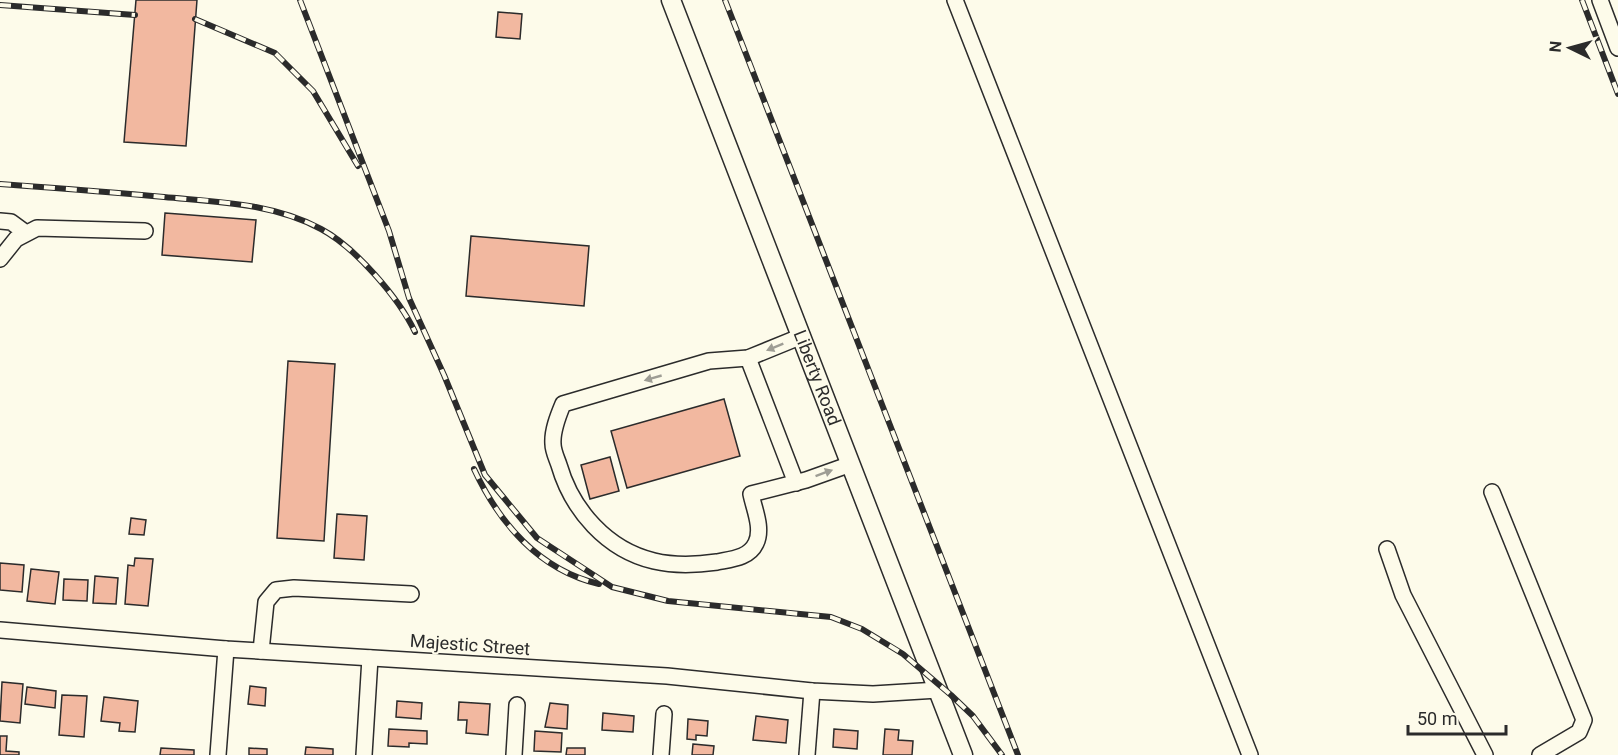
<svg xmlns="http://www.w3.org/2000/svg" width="1618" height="755" font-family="Roboto,sans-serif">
  <rect width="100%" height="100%" fill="#fdfbea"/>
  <!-- building -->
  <g fill="#f2b8a0" stroke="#2b2b2b" stroke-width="1.5">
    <polygon points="136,0 197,0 186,146 124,142"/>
    <polygon points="498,12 522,14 520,39 496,37"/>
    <polygon points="165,213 256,220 252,262 162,255"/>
    <polygon points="471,236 589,246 584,306 466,296"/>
    <polygon points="288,361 335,364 324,541 277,538"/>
    <polygon points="724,399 740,456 627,488 611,431"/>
    <polygon points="610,457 619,491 590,499 581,465"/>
    <polygon points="337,514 367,516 364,560 334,558"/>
    <polygon points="131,518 146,520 144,535 129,534"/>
    <polygon points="135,558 153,559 148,606 125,604 128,565 134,566"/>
    <polygon points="0,563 24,565 22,592 0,590"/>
    <polygon points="31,569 59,572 55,604 27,601"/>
    <polygon points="95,576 118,578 116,604 93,603"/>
    <polygon points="64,579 88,580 87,601 63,600"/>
    <polygon points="2,682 23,684 20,723 0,721"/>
    <polygon points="250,686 266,688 265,706 248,704"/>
    <polygon points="27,687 56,691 55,708 25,704"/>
    <polygon points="62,695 87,696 84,737 59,735"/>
    <polygon points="104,697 138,701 135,732 119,731 120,723 101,721"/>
    <polygon points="397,701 422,703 421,719 396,717"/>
    <polygon points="459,702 490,704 488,735 466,733 467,720 458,720"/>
    <polygon points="550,703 568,705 567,729 545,727"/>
    <polygon points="603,713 634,716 633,732 602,730"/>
    <polygon points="756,716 788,720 786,743 753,740"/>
    <polygon points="688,719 708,721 707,736 696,735 696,740 687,739"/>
    <polygon points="389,729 427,731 427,744 409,743 409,747 388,746"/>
    <polygon points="834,729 858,731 857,749 833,747"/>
    <polygon points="885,729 899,730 898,740 913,741 912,755 883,755"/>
    <polygon points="535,731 562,733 561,752 534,751"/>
    <polygon points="0,736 7,736 6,751 19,752 19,755 0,755"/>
    <polygon points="693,744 714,746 713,755 692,755"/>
    <polygon points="306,747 333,749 333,755 305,755"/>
    <polygon points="161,748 194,750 194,755 160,755"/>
    <polygon points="249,748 267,749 267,755 249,755"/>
    <polygon points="567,748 585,748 585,755 566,755"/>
  </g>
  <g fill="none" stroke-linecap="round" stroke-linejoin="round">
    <defs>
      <g id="minor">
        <polyline points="955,0 1250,755"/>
        <polyline points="1600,0 1618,48"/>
        <polyline points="0,221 11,222 26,233"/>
        <polyline points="0,259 16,239 37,228 145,231"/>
        <path d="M802,336L748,358L709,361L563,404C558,416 552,431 553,444C553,451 557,459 559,465C572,510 607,550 654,561C675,566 696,565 717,562C732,559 749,558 756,543C763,528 754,509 751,494L806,480L851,464"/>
        <polyline points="748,358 796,483"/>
        <polyline points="1492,492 1584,720 1579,732 1540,755"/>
        <polyline points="1387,549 1403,595 1485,755"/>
        <polyline points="0,630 226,649 667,676 812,691 873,694 938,690"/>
        <polyline points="261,651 266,602 276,590 294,588 411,594"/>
        <polyline points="218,755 226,649"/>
        <polyline points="364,755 370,658"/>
        <polyline points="514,755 517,705"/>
        <polyline points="661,755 664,714"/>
        <polyline points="807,755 812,691"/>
      </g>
      <g id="major">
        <path id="s1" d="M671,0L963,755"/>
      </g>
    </defs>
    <!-- minor casing -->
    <use href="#minor" stroke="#2b2b2b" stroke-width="18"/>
    <!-- major casing -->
    <use href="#major" stroke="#2b2b2b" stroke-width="21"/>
    <!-- minor -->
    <use href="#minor" stroke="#fdfbea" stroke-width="15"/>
    <!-- major -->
    <use href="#major" stroke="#fdfbea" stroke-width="18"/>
    <defs>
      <g id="rail">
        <polyline points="300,0 389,231 409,298 444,375 485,475 537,538 612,587 668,601 831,617 862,629 903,654 951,695 973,716 1002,755"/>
        <polyline points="725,0 1018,755"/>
        <polyline points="1582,0 1618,94"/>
        <polyline points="0,5 135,15"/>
        <polyline points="195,19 275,53 313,91 358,166"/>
        <path d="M0,184C55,188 110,192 164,197C217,202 273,203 321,229C355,247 399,298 415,332"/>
        <path d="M474,469C499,523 539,570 599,584"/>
      </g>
    </defs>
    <!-- rail casing -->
    <use href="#rail" stroke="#2b2b2b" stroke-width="6"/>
    <!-- rail -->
    <use href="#rail" stroke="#fdfbea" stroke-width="4" stroke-dasharray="11" stroke-linecap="butt"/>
  </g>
  <!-- one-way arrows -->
  <defs><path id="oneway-solid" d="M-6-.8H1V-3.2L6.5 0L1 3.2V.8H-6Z" transform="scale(1.5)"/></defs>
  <g fill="#9e9d94">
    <use href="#oneway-solid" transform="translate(775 347) rotate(158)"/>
    <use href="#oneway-solid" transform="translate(653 378) rotate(164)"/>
    <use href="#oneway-solid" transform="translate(824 473) rotate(-20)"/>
  </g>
  <g text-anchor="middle" stroke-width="4.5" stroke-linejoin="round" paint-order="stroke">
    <!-- street labels -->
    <g font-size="18" fill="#2b2b2b" stroke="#fdfbea">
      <text dy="6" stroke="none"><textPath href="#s1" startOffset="405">Liberty Road</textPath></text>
      <text transform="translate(470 645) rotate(4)" y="6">Majestic Street</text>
    </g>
  </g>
  <!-- north arrow -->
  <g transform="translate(1570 48) rotate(275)" stroke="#fdfbea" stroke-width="4.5" paint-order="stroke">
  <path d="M0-4.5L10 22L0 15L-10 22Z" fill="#2b2b2b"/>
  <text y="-9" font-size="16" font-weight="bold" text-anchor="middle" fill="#2b2b2b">N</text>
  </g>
  <!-- scale -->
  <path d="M1408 725v9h98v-9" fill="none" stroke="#2b2b2b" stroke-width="3"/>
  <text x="1417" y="725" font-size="18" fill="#2b2b2b" stroke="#fdfbea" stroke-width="4.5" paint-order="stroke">50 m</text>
</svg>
